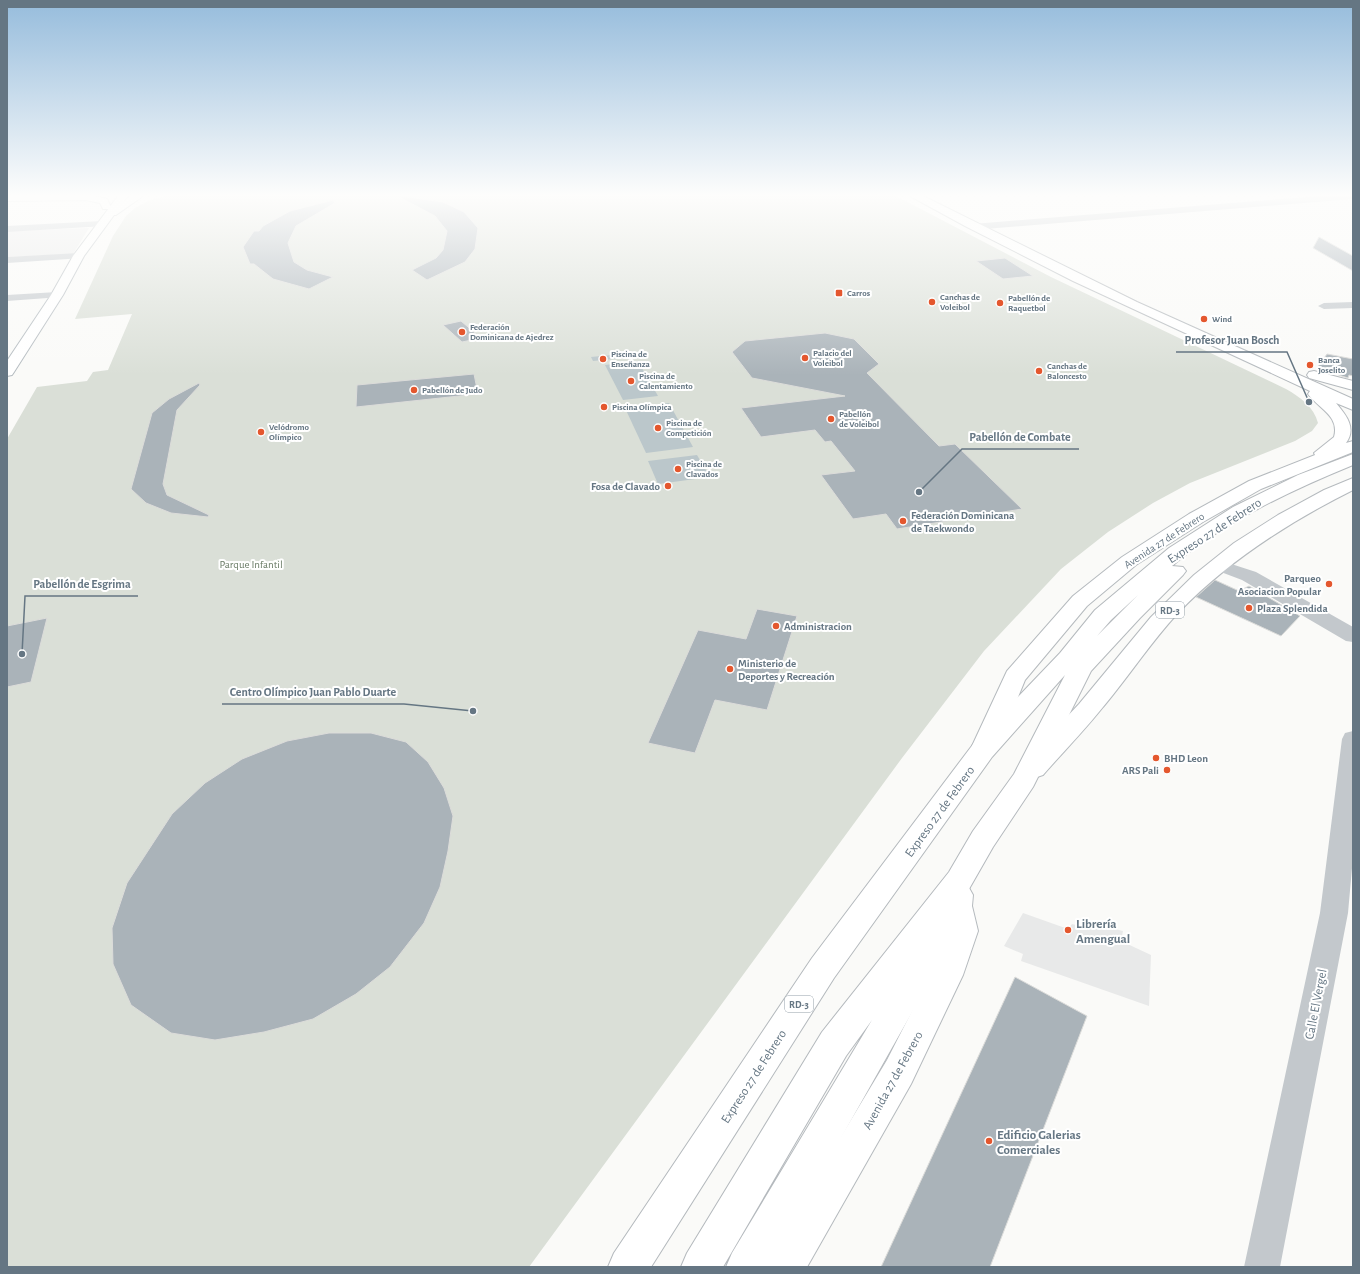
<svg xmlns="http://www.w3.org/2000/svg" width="1360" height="1274" font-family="'Alegreya Sans',sans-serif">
  <rect width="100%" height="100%" fill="#fafaf8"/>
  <!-- built -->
  <g fill="#e8e9e9">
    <polygon points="89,228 73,254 7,257 7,231"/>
    <polygon points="1023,913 1068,929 1072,924 1092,929 1091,923 1123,931 1121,941 1151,955 1149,1006 1021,961 1023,954 1004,946"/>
  </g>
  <!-- green -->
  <path fill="#dadfd7" d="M166,196H896L1051,277L1286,389C1300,397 1314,407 1318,423L1312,431L1295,441L1190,483L1153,503L1108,532L1061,569L984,651L902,758L529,1267H7V439L37,387L87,381L93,372L108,370L132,314L75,319L113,236L126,216L135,208L150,200Z"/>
  <!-- water -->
  <g fill="#bbc7cb">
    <polygon points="632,353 634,357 593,361 591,357"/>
    <polygon points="638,361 658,396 623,400 605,365"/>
    <polygon points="669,403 693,447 646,453 625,408"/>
    <polygon points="697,455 710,477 658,484 648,461"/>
  </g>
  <!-- building -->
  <g fill="#aab3b9" stroke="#dcdcda">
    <polygon points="401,196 443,202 464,212 478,228 475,249 465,262 427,280 412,270 436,258 443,250 447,231 435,216 401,198"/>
    <polygon points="333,200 335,203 296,226 288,243 294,262 307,270 333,277 309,289 273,279 254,264 250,264 243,247 254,231 259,231 263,226 290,211"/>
    <polygon points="1319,237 1353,256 1353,271 1313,248"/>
    <polygon points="1005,258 1033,276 1003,279 976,261"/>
    <polygon points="461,321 481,338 462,342 443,325"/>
    <polygon points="825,333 854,339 879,364 867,373 939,446 955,444 1022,509 897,529 886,514 853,519 821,475 855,471 831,441 825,442 815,430 761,437 741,408 845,396 752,378 732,352 745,341"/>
    <polygon points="1327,354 1353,359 1353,376 1349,375 1348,378 1317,368"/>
    <polygon points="474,374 478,394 356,407 357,385"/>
    <polygon points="199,383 200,385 177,410 163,484 167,495 209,515 208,517 171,513 146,503 131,489 152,413 169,399"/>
    <polygon points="1215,580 1239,591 1249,586 1300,616 1281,636 1196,597"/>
    <polygon points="757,609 797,616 767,710 715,700 695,753 648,743 698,630 746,639"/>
    <polygon points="47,618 31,682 7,687 7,626"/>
    <polygon points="329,733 371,733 406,742 428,762 444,788 453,816 448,851 440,887 424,923 390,967 356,994 313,1019 264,1032 215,1040 171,1033 131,1005 113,964 112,928 127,883 172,814 205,783 242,759 287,741"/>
    <polygon points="1015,977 1087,1016 990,1267 881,1267"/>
  </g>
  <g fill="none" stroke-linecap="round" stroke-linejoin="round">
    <defs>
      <polygon id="secondary" points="118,196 128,196 84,256 63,295 14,372 12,375 7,376 7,361 51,295 73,256"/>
      <g id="primary">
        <polygon points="7,196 95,196 107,199 111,207 109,209 103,209 100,203 86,200 7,201"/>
        <polygon points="131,196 143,196 116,215 108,215 107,213 108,211"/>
        <path d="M910,196H923L1137,302L1353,399V410L1336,403C1346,415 1357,428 1346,443L1353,441V452L1261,489L1203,522L1136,565L1087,606L1025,680L998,746L994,753L985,755L976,753L972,746L1007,671L1073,596L1122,557L1189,514L1249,481L1315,455L1314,453L1334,437C1340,416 1319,409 1308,394L1310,391L1073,281L965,226Z"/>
        <polygon points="1314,371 1353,381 1353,390 1309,378 1307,375 1309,372"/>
        <path d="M1353,478V490C1289,522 1228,561 1178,613C1151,642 1129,676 1103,707C1084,731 1063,752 1043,775L1034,778L1025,775L1021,768L1025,761L1079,704L1151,617L1194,575L1234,543L1278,515L1324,490Z"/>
        <polygon points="958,882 968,886 973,895 972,906 978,931 963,975 911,1084 807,1267 765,1267 771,1253 887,1060 933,970 948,931 942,906 943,895 948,886"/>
      </g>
      <path id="highway" d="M1353,454V465C1292,490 1221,523 1172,566L1183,567L1186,571L1183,575L1140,618L1091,671L1033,787L993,847L965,896L967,897L972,906L967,915L768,1267H726L732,1253L872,1020L846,1056L723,1267H681L687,1253L822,1032L949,872L973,831L1014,774L1065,675L992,757L834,978L651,1267H608L614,1253L812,958L974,743L1060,653L1095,610L1169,548L1233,507L1298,475ZM1138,595L1097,636L1111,620Z"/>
    </defs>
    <!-- secondary casing -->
    <use href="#secondary" stroke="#b3babf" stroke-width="2"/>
    <!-- primary casing -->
    <use href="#primary" stroke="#b5babe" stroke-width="2"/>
    <!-- highway casing -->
    <use href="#highway" stroke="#b4b9bd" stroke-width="2"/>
    <!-- street -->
    <g fill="#c3c8cc" fill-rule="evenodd">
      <polygon points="1319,196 1353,196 1353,199 973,230 968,227 973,224"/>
      <polygon points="102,221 107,224 105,226 7,232 7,226"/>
      <polygon points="79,253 84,256 83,258 7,263 7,257"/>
      <polygon points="57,292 61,293 63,295 61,297 7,301 7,295"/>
      <polygon points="1353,302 1353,308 1324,309 1318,306 1324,303"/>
      <polygon points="1219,560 1256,572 1353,627 1353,642 1346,641 1242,580 1213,569 1210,565 1213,561"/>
      <polygon points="1353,731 1353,857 1348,913 1280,1267 1244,1267 1320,913 1342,739 1345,733"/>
    </g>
    <!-- secondary -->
    <use href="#secondary" fill="#fff" fill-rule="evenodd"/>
    <!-- primary -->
    <use href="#primary" fill="#fff" fill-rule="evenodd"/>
    <!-- highway -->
    <use href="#highway" fill="#fff" fill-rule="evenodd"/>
  </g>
  <!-- sky -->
  <linearGradient id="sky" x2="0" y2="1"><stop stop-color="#96bcdc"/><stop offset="0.52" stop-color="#fdfdfc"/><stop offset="1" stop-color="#fdfdfc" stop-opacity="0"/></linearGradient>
  <rect width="1360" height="375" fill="url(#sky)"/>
  <!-- markers -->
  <g fill="#e4572e" stroke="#fff" stroke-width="1.5">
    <rect x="835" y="289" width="8" height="8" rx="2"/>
    <circle cx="932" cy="302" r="4"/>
    <circle cx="1000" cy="303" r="4"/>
    <circle cx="1204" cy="319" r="4"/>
    <circle cx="462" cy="332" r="4"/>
    <circle cx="805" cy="358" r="4"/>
    <circle cx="603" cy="359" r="4"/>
    <circle cx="1310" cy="365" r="4"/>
    <circle cx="1039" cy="371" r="4"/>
    <circle cx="631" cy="381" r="4"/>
    <circle cx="414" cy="390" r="4"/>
    <circle cx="604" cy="407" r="4"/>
    <circle cx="831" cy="419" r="4"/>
    <circle cx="658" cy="428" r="4"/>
    <circle cx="261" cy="432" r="4"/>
    <circle cx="678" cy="469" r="4"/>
    <circle cx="668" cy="486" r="4"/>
    <circle cx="903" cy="521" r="4"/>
    <circle cx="1329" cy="584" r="4"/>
    <circle cx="1249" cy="608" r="4"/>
    <circle cx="776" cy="626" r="4"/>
    <circle cx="730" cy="669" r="4"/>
    <circle cx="1156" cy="758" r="4"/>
    <circle cx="1167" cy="770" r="4"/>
    <circle cx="1068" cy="930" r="4"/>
    <circle cx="989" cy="1141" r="4"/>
  </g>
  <g text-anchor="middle" stroke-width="4" stroke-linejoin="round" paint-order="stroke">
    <!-- far-poi labels -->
    <g font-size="9" font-weight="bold" fill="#657683" stroke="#fff" text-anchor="start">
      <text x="847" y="296">Carros</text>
      <text x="940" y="300">Canchas de<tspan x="940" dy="10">Voleibol</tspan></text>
      <text x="1008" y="301">Pabellón de<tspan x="1008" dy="10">Raquetbol</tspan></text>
      <text x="1212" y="322">Wind</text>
      <text x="470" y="330">Federación<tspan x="470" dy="10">Dominicana de Ajedrez</tspan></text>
      <text x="813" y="356">Palacio del<tspan x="813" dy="10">Voleibol</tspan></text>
      <text x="611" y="357">Piscina de<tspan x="611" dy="10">Enseñanza</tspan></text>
      <text x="1318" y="363">Banca<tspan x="1318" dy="10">Joselito</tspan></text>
      <text x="1047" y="369">Canchas de<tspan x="1047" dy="10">Baloncesto</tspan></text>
      <text x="639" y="379">Piscina de<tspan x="639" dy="10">Calentamiento</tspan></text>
      <text x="422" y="393">Pabellón de Judo</text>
      <text x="612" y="410">Piscina Olímpica</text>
      <text x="839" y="417">Pabellón<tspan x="839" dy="10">de Voleibol</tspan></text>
      <text x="666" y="426">Piscina de<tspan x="666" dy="10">Competición</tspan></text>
      <text x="269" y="430">Velódromo<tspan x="269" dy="10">Olímpico</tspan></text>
      <text x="686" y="467">Piscina de<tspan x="686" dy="10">Clavados</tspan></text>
    </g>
    <!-- shield labels -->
    <g fill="#fff" stroke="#939fa8" stroke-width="1">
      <rect x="1156" y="602" width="28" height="16" rx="3"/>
      <rect x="785" y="996" width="28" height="16" rx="3"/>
    </g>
    <g font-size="10" font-weight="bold" fill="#657683">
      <text x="1170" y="614">RD-3</text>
      <text x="799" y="1008">RD-3</text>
    </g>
    <!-- poi labels -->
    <g font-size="11" font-weight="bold" fill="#657683" stroke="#fff" text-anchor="start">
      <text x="660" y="490" text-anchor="end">Fosa de Clavado</text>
      <text x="911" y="519">Federación Dominicana<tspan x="911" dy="13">de Taekwondo</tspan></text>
      <text x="1321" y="582" text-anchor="end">Parqueo<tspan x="1321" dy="13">Asociacion Popular</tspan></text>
      <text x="1257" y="612">Plaza Splendida</text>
      <text x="784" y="630">Administracion</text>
      <text x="738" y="667">Ministerio de<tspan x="738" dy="13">Deportes y Recreación</tspan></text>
      <text x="1164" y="762">BHD Leon</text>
      <text x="1159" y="774" text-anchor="end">ARS Pali</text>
    </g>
    <!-- street labels -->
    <g font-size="11" fill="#657683" stroke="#fff">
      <text transform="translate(1164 540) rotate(-33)" y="4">Avenida 27 de Febrero</text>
    </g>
    <!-- park labels -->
    <g font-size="11" fill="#687a64" stroke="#fff">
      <text x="251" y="568">Parque Infantil</text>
    </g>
    <!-- near-street labels -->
    <g font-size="13" fill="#657683" stroke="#fff">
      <text transform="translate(1214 530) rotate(-33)" y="5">Expreso 27 de Febrero</text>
      <text transform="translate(939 811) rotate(-54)" y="5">Expreso 27 de Febrero</text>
      <text transform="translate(1315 1004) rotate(-79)" y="5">Calle El Vergel</text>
      <text transform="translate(753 1076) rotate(-57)" y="5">Expreso 27 de Febrero</text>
      <text transform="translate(892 1080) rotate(-61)" y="5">Avenida 27 de Febrero</text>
    </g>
    <!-- near-poi labels -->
    <g font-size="13" font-weight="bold" fill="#657683" stroke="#fff" text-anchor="start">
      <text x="1076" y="928">Librería<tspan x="1076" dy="15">Amengual</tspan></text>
      <text x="997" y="1139">Edificio Galerias<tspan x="997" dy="15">Comerciales</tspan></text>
    </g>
  </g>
  <!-- callouts -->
  <path fill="none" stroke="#657683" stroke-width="1.5" d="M1309 402L1287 352H1176M919 492L962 449H1079M22 654L25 596H138M473 711L404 704H222"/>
  <g fill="#657683" stroke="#fff" stroke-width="1.5">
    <circle cx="1309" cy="402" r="4"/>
    <circle cx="919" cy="492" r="4"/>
    <circle cx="22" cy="654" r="4"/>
    <circle cx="473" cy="711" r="4"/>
  </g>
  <g font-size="12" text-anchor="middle" font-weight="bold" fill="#657683" stroke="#fff" stroke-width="4" stroke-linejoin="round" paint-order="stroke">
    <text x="1232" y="344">Profesor Juan Bosch</text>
    <text x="1020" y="441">Pabellón de Combate</text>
    <text x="82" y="588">Pabellón de Esgrima</text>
    <text x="313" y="696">Centro Olímpico Juan Pablo Duarte</text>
  </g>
  <!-- border -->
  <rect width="1360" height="1274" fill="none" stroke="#657683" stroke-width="16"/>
</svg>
